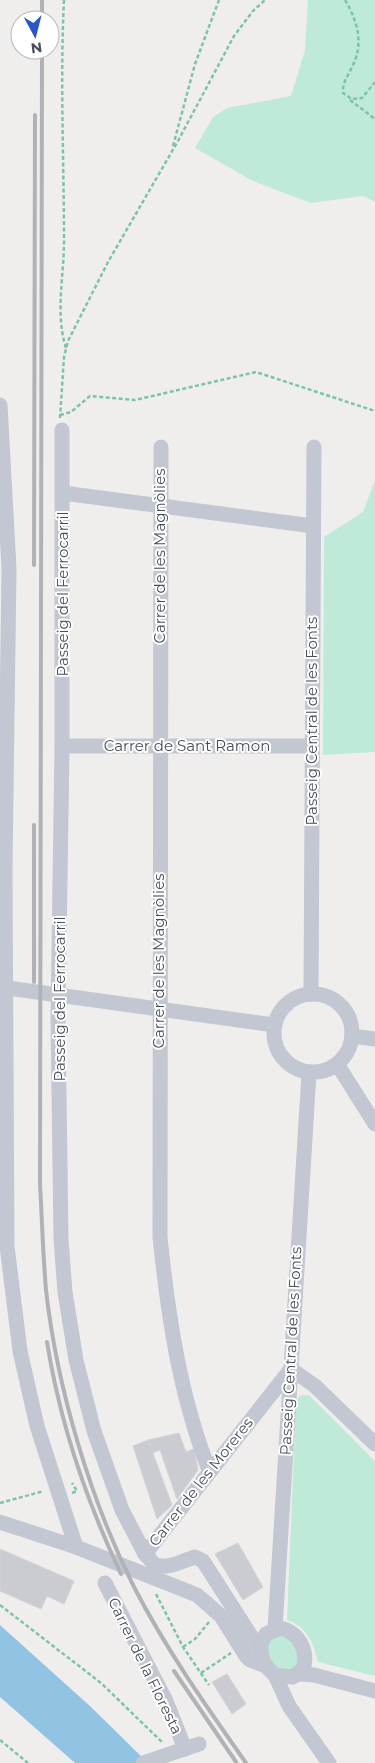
<svg xmlns="http://www.w3.org/2000/svg" width="375" height="1763" font-family="Montserrat,sans-serif">
  <rect width="100%" height="100%" fill="#f0eeed"/>
  <!-- green -->
  <g fill="#bfead7">
    <polygon points="308,0 375,0 375,202 363,196 311,203 253,181 195,148 213,117 227,108 291,96 305,50"/>
    <polygon points="375,480 375,752 323,755 324,537 363,512"/>
    <path d="M301,1395H309L375,1461V1676L318,1662C313,1642 307,1627 287,1620L296,1401Z"/>
    <path d="M280,1635C295,1640 302,1655 295,1669L287,1671L275,1667L268,1653L271,1639Z"/>
  </g>
  <!-- water -->
  <polygon fill="#91c4e3" points="0,1625 91,1707 148,1763 75,1763 0,1697"/>
  <!-- building -->
  <g fill="#cbccd2" stroke="#d2d3d8">
    <polygon points="179,1433 186,1452 194,1449 198,1470 177,1499 160,1450 152,1453 148,1440"/>
    <polygon points="148,1440 172,1505 157,1519 133,1446"/>
    <polygon points="238,1543 263,1587 243,1600 215,1554"/>
    <polygon points="0,1549 74,1581 64,1604 47,1596 41,1609 0,1591"/>
    <polygon points="227,1674 246,1704 232,1714 212,1682"/>
  </g>
  <g fill="none" stroke-linecap="round" stroke-linejoin="round">
    <!-- path -->
    <g stroke="#7bc4ac" stroke-width="2.5" stroke-dasharray="4 2.5" stroke-linecap="butt">
      <path d="M64,0C60,81 64,161 64,241C64,276 55,314 66,348"/>
      <path d="M345,0C358,22 364,44 352,67C348,76 342,83 343,93L352,99L362,98L375,82"/>
      <polyline points="350,100 375,119"/>
      <polyline points="173,146 195,64 219,0"/>
      <polyline points="60,415 71,412 90,396 135,400 256,372 375,411"/>
      <polyline points="60,418 64,357 68,341 108,262 178,141 234,36 253,11 265,0"/>
      <polyline points="72,1493 77,1491 72,1483"/>
      <polyline points="0,1503 44,1491"/>
      <polyline points="156,1594 183,1647 209,1685"/>
      <polyline points="0,1605 101,1683 163,1743"/>
      <polyline points="183,1647 195,1639 209,1622"/>
      <polyline points="201,1673 231,1653"/>
      <polyline points="0,1740 28,1763"/>
    </g>
    <!-- street -->
    <g stroke="#c2c7d1" stroke-width="15">
      <polyline points="0,405 9,568 5,869 7,1246 20,1351 37,1426 76,1547"/>
      <path d="M62,430V746L58,1018L61,1239L65,1292L76,1360L94,1431L122,1510L145,1554L155,1565C170,1569 181,1561 195,1557L203,1561L260,1650"/>
      <path d="M161,447L160,1237C168,1316 180,1396 209,1470"/>
      <polyline points="63,493 313,526"/>
      <polyline points="62,746 312,746"/>
      <polyline points="0,987 274,1025"/>
      <circle cx="313" cy="1033" r="39"/>
      <polyline points="311,994 314,447"/>
      <polyline points="352,1036 375,1039"/>
      <polyline points="337,1064 375,1124"/>
      <polyline points="0,1522 76,1547 197,1595 221,1616 246,1656 250,1660 266,1666"/>
      <polyline points="145,1554 291,1369 315,1386 375,1444"/>
      <polyline points="105,1583 166,1701 185,1749"/>
      <path d="M280,1628C299,1632 309,1651 303,1669L293,1677L275,1675C261,1664 257,1649 266,1634Z"/>
      <polyline points="275,1629 309,1073"/>
      <polyline points="299,1674 314,1675 375,1691"/>
      <polyline points="275,1675 289,1706 329,1763"/>
      <polyline points="143,1763 199,1744"/>
    </g>
    <!-- rail -->
    <g stroke="#b0b2b7" stroke-width="4">
      <polyline points="42,20 42,0"/>
      <path d="M42,50L40,1184C42,1219 43,1255 46,1290C57,1388 90,1499 134,1587C166,1649 206,1706 246,1763"/>
      <polyline points="34,565 35,115"/>
      <polyline points="34,825 34,982"/>
      <path d="M47,1342C60,1423 86,1500 121,1574"/>
      <polyline points="174,1671 236,1762"/>
    </g>
  </g>
  <g text-anchor="middle" stroke-width="4" stroke-linejoin="round" paint-order="stroke">
    <!-- street labels -->
    <g font-size="15" fill="#474e59" stroke="#fff">
      <text transform="translate(160 556) rotate(-90)" y="5">Carrer de les Magnòlies</text>
      <text transform="translate(63 594) rotate(-90)" y="5">Passeig del Ferrocarril</text>
      <text transform="translate(312 721) rotate(-90)" y="5">Passeig Central de les Fonts</text>
      <text x="187" y="751">Carrer de Sant Ramon</text>
      <text transform="translate(159 961) rotate(-90)" y="5">Carrer de les Magnòlies</text>
      <text transform="translate(60 999) rotate(-90)" y="5">Passeig del Ferrocarril</text>
      <text transform="translate(291 1351) rotate(-87)" y="5">Passeig Central de les Fonts</text>
      <text transform="translate(201 1482) rotate(-52)" y="5">Carrer de les Moreres</text>
      <text transform="translate(145 1666) rotate(64)" y="5">Carrer de la Floresta</text>
    </g>
  </g>
  <!-- north arrow -->
  <g transform="translate(35 35) rotate(173)"><circle r="24" fill="#ffffff" stroke="#b5b8bd"/>
  <path d="M0-4L9 19L0 12L-9 19Z" fill="#2a56cd"/>
  <text y="-8" font-size="14" font-weight="bold" text-anchor="middle" fill="#474e59">N</text>
  </g>
</svg>
